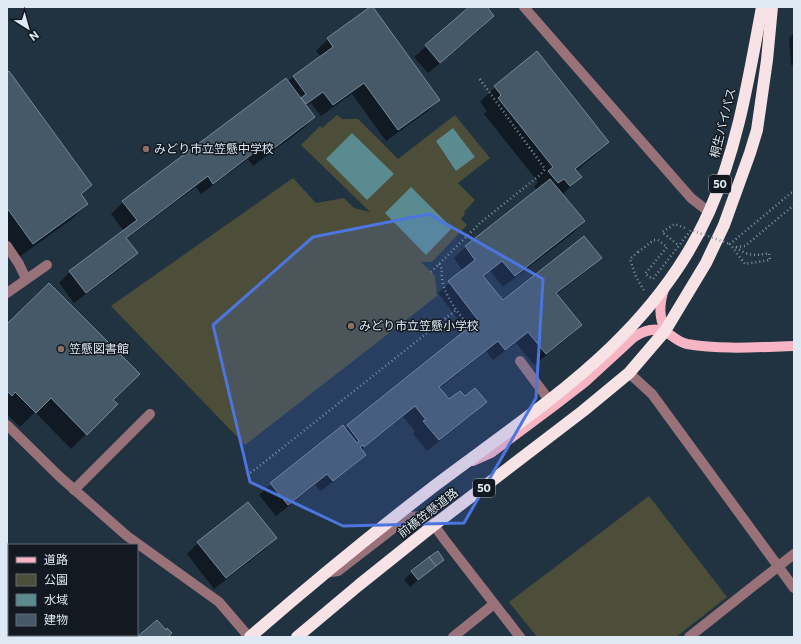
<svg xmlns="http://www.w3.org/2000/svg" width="801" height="644" font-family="Commissioner,'Noto Sans JP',sans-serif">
  <rect width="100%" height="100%" fill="#213241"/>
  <!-- green -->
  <g fill="#4c4e39">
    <polygon points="337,115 342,119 358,119 398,159 455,115 490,158 458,183 475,200 464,212 465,214 461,219 467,225 432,262 421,262 435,276 437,296 245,445 111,306 293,178 316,203 344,198 354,208 370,212 301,145 320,126 322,128"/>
    <polygon points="649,496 727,597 676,637 537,637 509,602"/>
  </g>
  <!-- water -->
  <g fill="#598b90">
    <polygon points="453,128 475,157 456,171 436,141"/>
    <polygon points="352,133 394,174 367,200 326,159"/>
    <polygon points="411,187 452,228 426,255 385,213"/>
  </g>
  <!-- shadow -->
  <g fill="#0007">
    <polygon points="372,7 439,99 428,111 386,141 352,94 321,116 311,103 306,106 314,117 303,129 253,166 248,159 201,194 196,187 126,239 137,253 125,265 74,303 59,283 70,272 124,231 111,214 123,202 321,57 316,51 328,39"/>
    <polygon points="471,7 485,7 493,16 482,28 428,73 414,57"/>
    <polygon points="794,33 794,65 791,65 789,38"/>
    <polygon points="7,74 91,185 81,195 87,204 72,219 18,258 7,243"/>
    <polygon points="495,87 608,142 593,157 576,171 580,177 562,195 584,221 573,233 503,287 490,271 483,277 502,302 600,258 589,269 556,295 581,325 570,336 534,365 516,343 493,360 486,351 439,389 449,401 465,397 485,402 474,413 427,451 413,434 415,431 403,417 361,450 365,455 353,466 321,491 315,485 276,516 259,495 271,484 345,429 466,330 438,293 463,271 454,258 465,247 537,190 534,187 538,182 484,114 487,111 480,102"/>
    <polygon points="7,326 116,404 71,449 35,412 20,427 7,414"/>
    <polygon points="276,538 264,550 214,589 187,554 198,543"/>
    <polygon points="443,559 410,587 404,580 412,572"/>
  </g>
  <!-- building -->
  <g fill="#465969" stroke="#768a9c">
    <polygon points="370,7 373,7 440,100 398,130 364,83 333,105 323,92 306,104 301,98 306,94 293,76 333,47 327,38"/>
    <polygon points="469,7 487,7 494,16 440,63 425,45"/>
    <polygon points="537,51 609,142 575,169 582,177 570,186 564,179 558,183 548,171 553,167 498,98 501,95 494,86"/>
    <polygon points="9,71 92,185 81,194 88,204 33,244 7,208 7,73"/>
    <polygon points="286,78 315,117 265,155 260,148 213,184 208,176 126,238 138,253 86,293 69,271 137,220 122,201"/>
    <polygon points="550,179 585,221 515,276 502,261 483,276 503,300 584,236 602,258 556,293 582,325 546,354 528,332 505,350 498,341 439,387 449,399 460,391 465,396 475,388 487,402 439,440 423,421 426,420 415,406 364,447 363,445 360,447 366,455 333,481 327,474 288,505 270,483 343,425 357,443 359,441 347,425 478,320 448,281 475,260 465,246"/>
    <polygon points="49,283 140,374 113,400 118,404 87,435 51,398 36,413 15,392 12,396 7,391 7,324"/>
    <polygon points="248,502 277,538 226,578 197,542"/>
    <polygon points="438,551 444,560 436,566 429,557"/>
    <polygon points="429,557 436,566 418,580 411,571"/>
    <polygon points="157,620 166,630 167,628 172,633 168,637 137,637"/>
  </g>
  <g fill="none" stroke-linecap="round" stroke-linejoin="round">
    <!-- path -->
    <g stroke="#83919d" stroke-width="2.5" stroke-dasharray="1 3" stroke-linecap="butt">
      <polyline points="677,244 662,232 675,224 685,228"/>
      <path d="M736,247C746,256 756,256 769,253L770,260L745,264L730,244L791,193L794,192"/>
      <polyline points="736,247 745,246 794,205"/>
      <polyline points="638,252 630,259 636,277 645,292"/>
      <path d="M439,264L442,269C439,290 457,311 469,327"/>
      <polyline points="431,272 480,223 540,175 545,169 479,78"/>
      <polyline points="247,475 257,468 456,310"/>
    </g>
    <!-- minor -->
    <g stroke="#987179" stroke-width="10">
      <polyline points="524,7 691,198 709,212"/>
      <polyline points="7,246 19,264 26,279"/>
      <polyline points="7,293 47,265"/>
      <polyline points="520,361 549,400"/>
      <polyline points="629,373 652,394 794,588"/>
      <polyline points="7,425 60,477 127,536 219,602 249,637"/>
      <polyline points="74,490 150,414"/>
      <path d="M324,573L338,571L408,517C429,514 433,524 444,539L520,637"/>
      <polyline points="453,637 494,604"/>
      <polyline points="689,637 794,554"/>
    </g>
    <!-- major -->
    <g stroke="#f7b5c3" stroke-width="10">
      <path d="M664,289C659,305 659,316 665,331"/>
      <path d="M473,461L491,453L554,406L585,382L634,337C643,331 655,327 666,332C673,336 678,342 687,344C722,350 759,347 794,346"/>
    </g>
    <!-- highway -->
    <g stroke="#f7e2e6" stroke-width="12">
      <path d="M250,637C311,584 373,533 437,484C542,405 653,337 709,212C738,147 749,76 762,7"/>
      <polyline points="297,637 359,585 434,525 583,411 629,373 665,331 706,263 724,225 750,153 757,130 767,60 772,7"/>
    </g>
    <!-- path-bridge -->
    <polyline stroke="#83919d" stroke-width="2.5" stroke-dasharray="1 3" stroke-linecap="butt" points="638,252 654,240 658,240 667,247 645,274 653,279 691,230 730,244"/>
  </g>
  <!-- marked area -->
  <path fill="#4d75df" fill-opacity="0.2" stroke="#4d75df" stroke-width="3" stroke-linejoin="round" d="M429,214L543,279L536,398L464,523L343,526L250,482L213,325L313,237Z"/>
  <!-- markers -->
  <g fill="#8d6e63" stroke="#121920" stroke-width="1.5">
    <circle cx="146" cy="149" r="4"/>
    <circle cx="351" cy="326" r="4"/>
    <circle cx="61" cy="349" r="4"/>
  </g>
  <g text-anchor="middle" stroke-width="3" stroke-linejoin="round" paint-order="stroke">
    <!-- shield labels -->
    <g fill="#121920" stroke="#a1abb4" stroke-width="1">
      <rect x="709" y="175" width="22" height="18" rx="3"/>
      <rect x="473" y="479" width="22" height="18" rx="3"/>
    </g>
    <g font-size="11" font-weight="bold" fill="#dee9f3">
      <text x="720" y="188">50</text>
      <text x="484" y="492">50</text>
    </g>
    <!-- street labels -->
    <g font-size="12" fill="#dee9f3" stroke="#121920">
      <text transform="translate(723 123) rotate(-76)" y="4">桐生バイパス</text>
      <text transform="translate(428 513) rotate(-38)" y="4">前橋笠懸道路</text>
    </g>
    <!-- poi labels -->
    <g font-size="12" fill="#dee9f3" stroke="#121920" text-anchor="start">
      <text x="154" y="153">みどり市立笠懸中学校</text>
      <text x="359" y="330">みどり市立笠懸小学校</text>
      <text x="69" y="353">笠懸図書館</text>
    </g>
  </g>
  <!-- border -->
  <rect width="801" height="644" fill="none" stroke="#dee9f3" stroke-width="16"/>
  <!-- legend -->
  <rect x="8" y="544" width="130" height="92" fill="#121920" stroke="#646c74"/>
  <rect x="16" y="557" width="20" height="6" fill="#f7b5c3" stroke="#646c74"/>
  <text x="44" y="564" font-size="12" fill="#dee9f3">道路</text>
  <rect x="16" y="574" width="20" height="12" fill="#4c4e39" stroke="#646c74"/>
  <text x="44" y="584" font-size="12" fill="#dee9f3">公園</text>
  <rect x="16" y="594" width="20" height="12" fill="#598b90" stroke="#646c74"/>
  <text x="44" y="604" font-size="12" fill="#dee9f3">水域</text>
  <rect x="16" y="614" width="20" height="12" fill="#465969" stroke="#646c74"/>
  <text x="44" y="624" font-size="12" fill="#dee9f3">建物</text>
  <!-- north arrow -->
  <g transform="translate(28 28) rotate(143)" stroke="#121920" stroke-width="3" paint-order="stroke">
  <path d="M0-3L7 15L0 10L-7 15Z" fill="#dee9f3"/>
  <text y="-6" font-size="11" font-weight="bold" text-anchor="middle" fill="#dee9f3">N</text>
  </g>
</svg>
